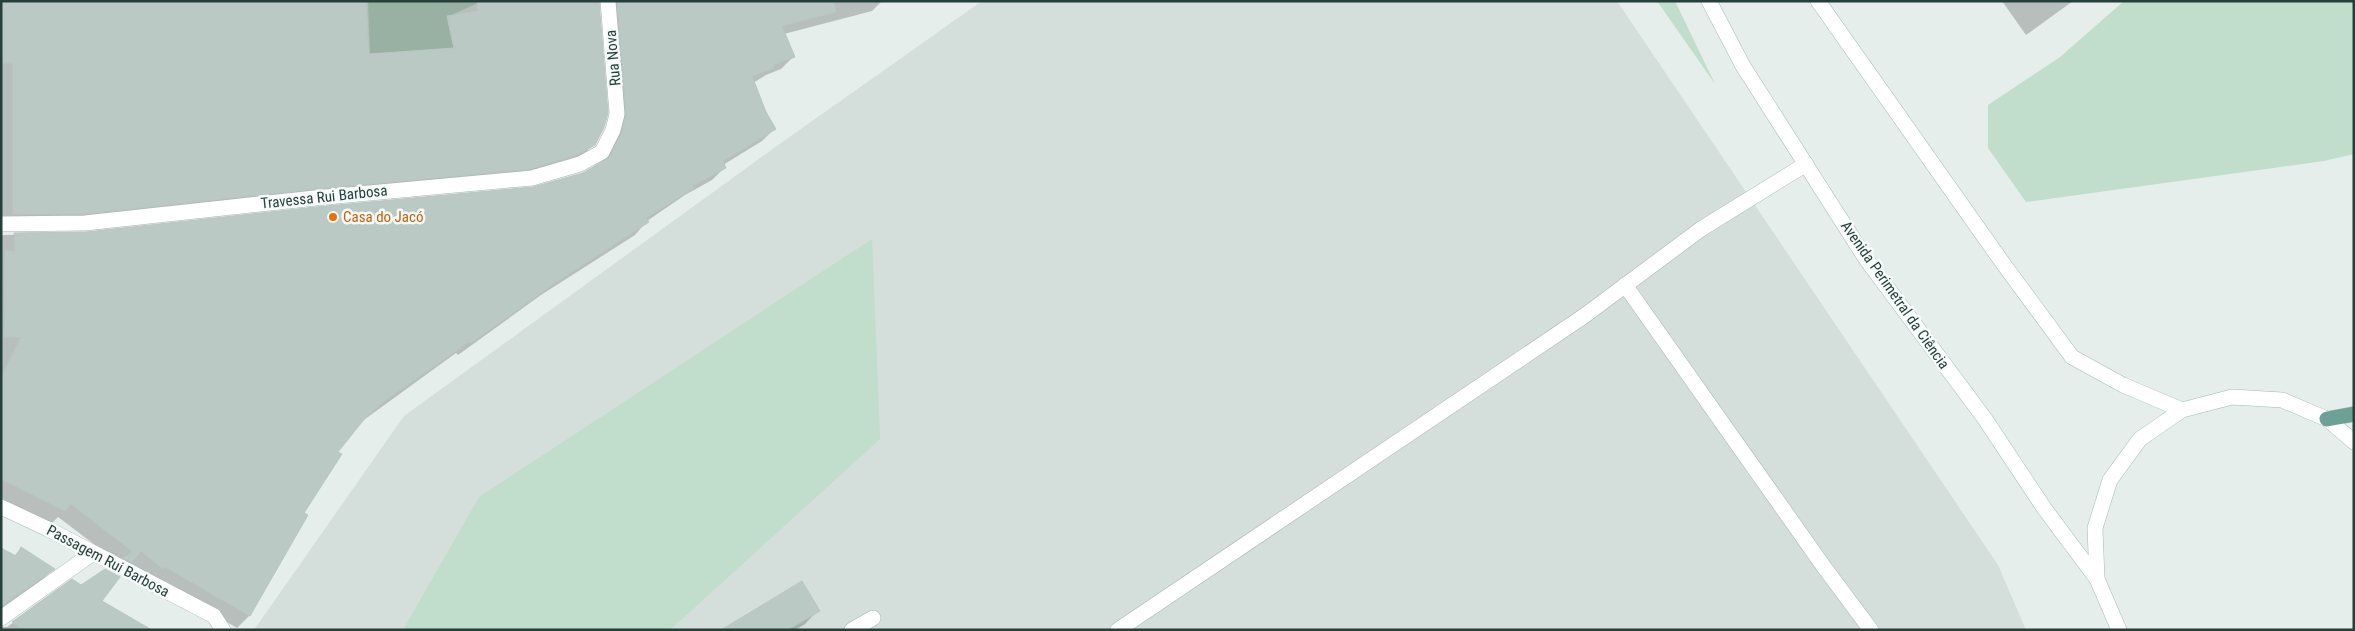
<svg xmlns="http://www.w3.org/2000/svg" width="2355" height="631" font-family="'Roboto Condensed',sans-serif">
  <rect width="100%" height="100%" fill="#e6eeeb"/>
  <!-- built -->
  <polygon fill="#d4deda" points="982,1 1617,1 1998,565 2026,630 254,630 404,416 781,143"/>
  <!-- green -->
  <g fill="#c0decb">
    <polygon points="368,1 476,1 478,3 447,17 454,50 370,58"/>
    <polygon points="1657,1 1675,1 1715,84"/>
    <polygon points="2124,1 2354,1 2354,154 2324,161 2026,202 1988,148 1988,105 2060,57"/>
    <polygon points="872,239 880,439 670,630 403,630 479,497"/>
  </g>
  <!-- shadow -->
  <g fill="#0003">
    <polygon points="1,1 559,1 594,144 581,157 563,167 1,226"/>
    <polygon points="612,1 882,1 872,11 784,34 793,57 781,69 766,75 753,83 764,113 774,129 762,141 723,165 725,167 712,180 685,195 647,221 635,235 541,295 458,355 456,353 361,422 336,452 302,513 307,516 249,616 237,628 152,578 119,563 58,517 52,523 1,499 1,235 85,234 533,189 583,174 599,166 609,148"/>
    <polygon points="2002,1 2073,1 2026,35"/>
    <polygon points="1,549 14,556 21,549 53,569 40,582 1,609"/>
    <polygon points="72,581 101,601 148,630 1,630 1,627 7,627"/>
    <polygon points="818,610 805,624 795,630 722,630"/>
  </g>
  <!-- building -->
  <g fill="#bbc9c4" stroke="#b8c7c2">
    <polygon points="1,1 366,1 369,54 454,48 447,16 478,11 477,1 599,1 608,113 604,127 595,145 576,155 530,169 314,189 84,214 13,214 13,63 1,63"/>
    <polygon points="617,1 834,1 836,12 782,26 795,57 773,65 774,68 752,76 766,112 776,129 723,161 726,168 692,186 694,188 646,218 649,222 555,283 471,343 469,342 383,402 366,417 338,452 342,454 304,513 308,515 250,616 165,567 163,569 141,551 132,562 123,558 133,552 71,504 65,511 1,479 1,378 21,337 4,337 5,251 15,251 14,233 86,232 316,207 533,187 583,173 610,157 621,134 626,116"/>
    <polygon points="21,547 55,569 1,606 1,548 16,556"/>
    <polygon points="105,569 120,577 102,601 152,630 25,630 12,622 72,579 81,585"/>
    <polygon points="802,581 820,611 787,630 721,630"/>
  </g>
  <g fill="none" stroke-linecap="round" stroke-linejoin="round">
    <defs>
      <g id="service">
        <polyline points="1625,285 1824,567 1871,630"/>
        <polyline points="852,630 873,618"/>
        <polyline points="1118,630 1584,316 1701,229 1806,164"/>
      </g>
      <g id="minor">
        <polyline points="1,224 85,223 315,198 532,178 580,164 602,152 613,130 617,114 608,1"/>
        <polyline points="1,507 50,530 214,616 223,630"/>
        <polyline points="1,618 93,553"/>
      </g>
      <g id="secondary">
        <polyline points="1709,1 1743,66 1866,259 1985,419 2044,508 2097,579"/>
        <polyline points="1818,1 2002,262 2072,357 2123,385 2182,410"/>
        <polyline points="2119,630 2097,579 2095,528 2110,480 2140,439 2182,410 2232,397 2282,400 2327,419 2354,442"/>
      </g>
      <polyline id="primary" points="2327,419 2354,414"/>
    </defs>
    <!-- service casing -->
    <use href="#service" stroke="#a8b6b3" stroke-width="16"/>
    <!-- minor casing -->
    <use href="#minor" stroke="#a8b6b3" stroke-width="16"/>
    <!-- secondary casing -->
    <use href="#secondary" stroke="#a5b9b4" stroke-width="16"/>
    <!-- primary casing -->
    <use href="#primary" stroke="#c2c9c8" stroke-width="16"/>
    <!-- service -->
    <use href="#service" stroke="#fff" stroke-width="15"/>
    <!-- minor -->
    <use href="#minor" stroke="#fff" stroke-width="15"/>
    <!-- secondary -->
    <use href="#secondary" stroke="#fff" stroke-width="15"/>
    <!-- primary -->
    <use href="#primary" stroke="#6da198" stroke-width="15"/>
  </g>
  <!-- markers -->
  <circle fill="#e8710a" stroke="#f6faf9" stroke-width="2" cx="333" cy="217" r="5"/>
  <g text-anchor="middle" stroke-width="5" stroke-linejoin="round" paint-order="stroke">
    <!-- street labels -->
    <g font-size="15" fill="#253f3b" stroke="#f6faf9">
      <text transform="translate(613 58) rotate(-95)" y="5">Rua Nova</text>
      <text transform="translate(324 197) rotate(-6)" y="5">Travessa Rui Barbosa</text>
      <text transform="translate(1895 295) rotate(55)" y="5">Avenida Perimetral da Ciência</text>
      <text transform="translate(108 561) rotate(28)" y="5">Passagem Rui Barbosa</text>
    </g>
    <!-- food labels -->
    <g font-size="15" fill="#c56008" stroke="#f6faf9" text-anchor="start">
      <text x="343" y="222">Casa do Jacó</text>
    </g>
  </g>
  <!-- border -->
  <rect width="2355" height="631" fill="none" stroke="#253f3b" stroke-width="5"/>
</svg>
